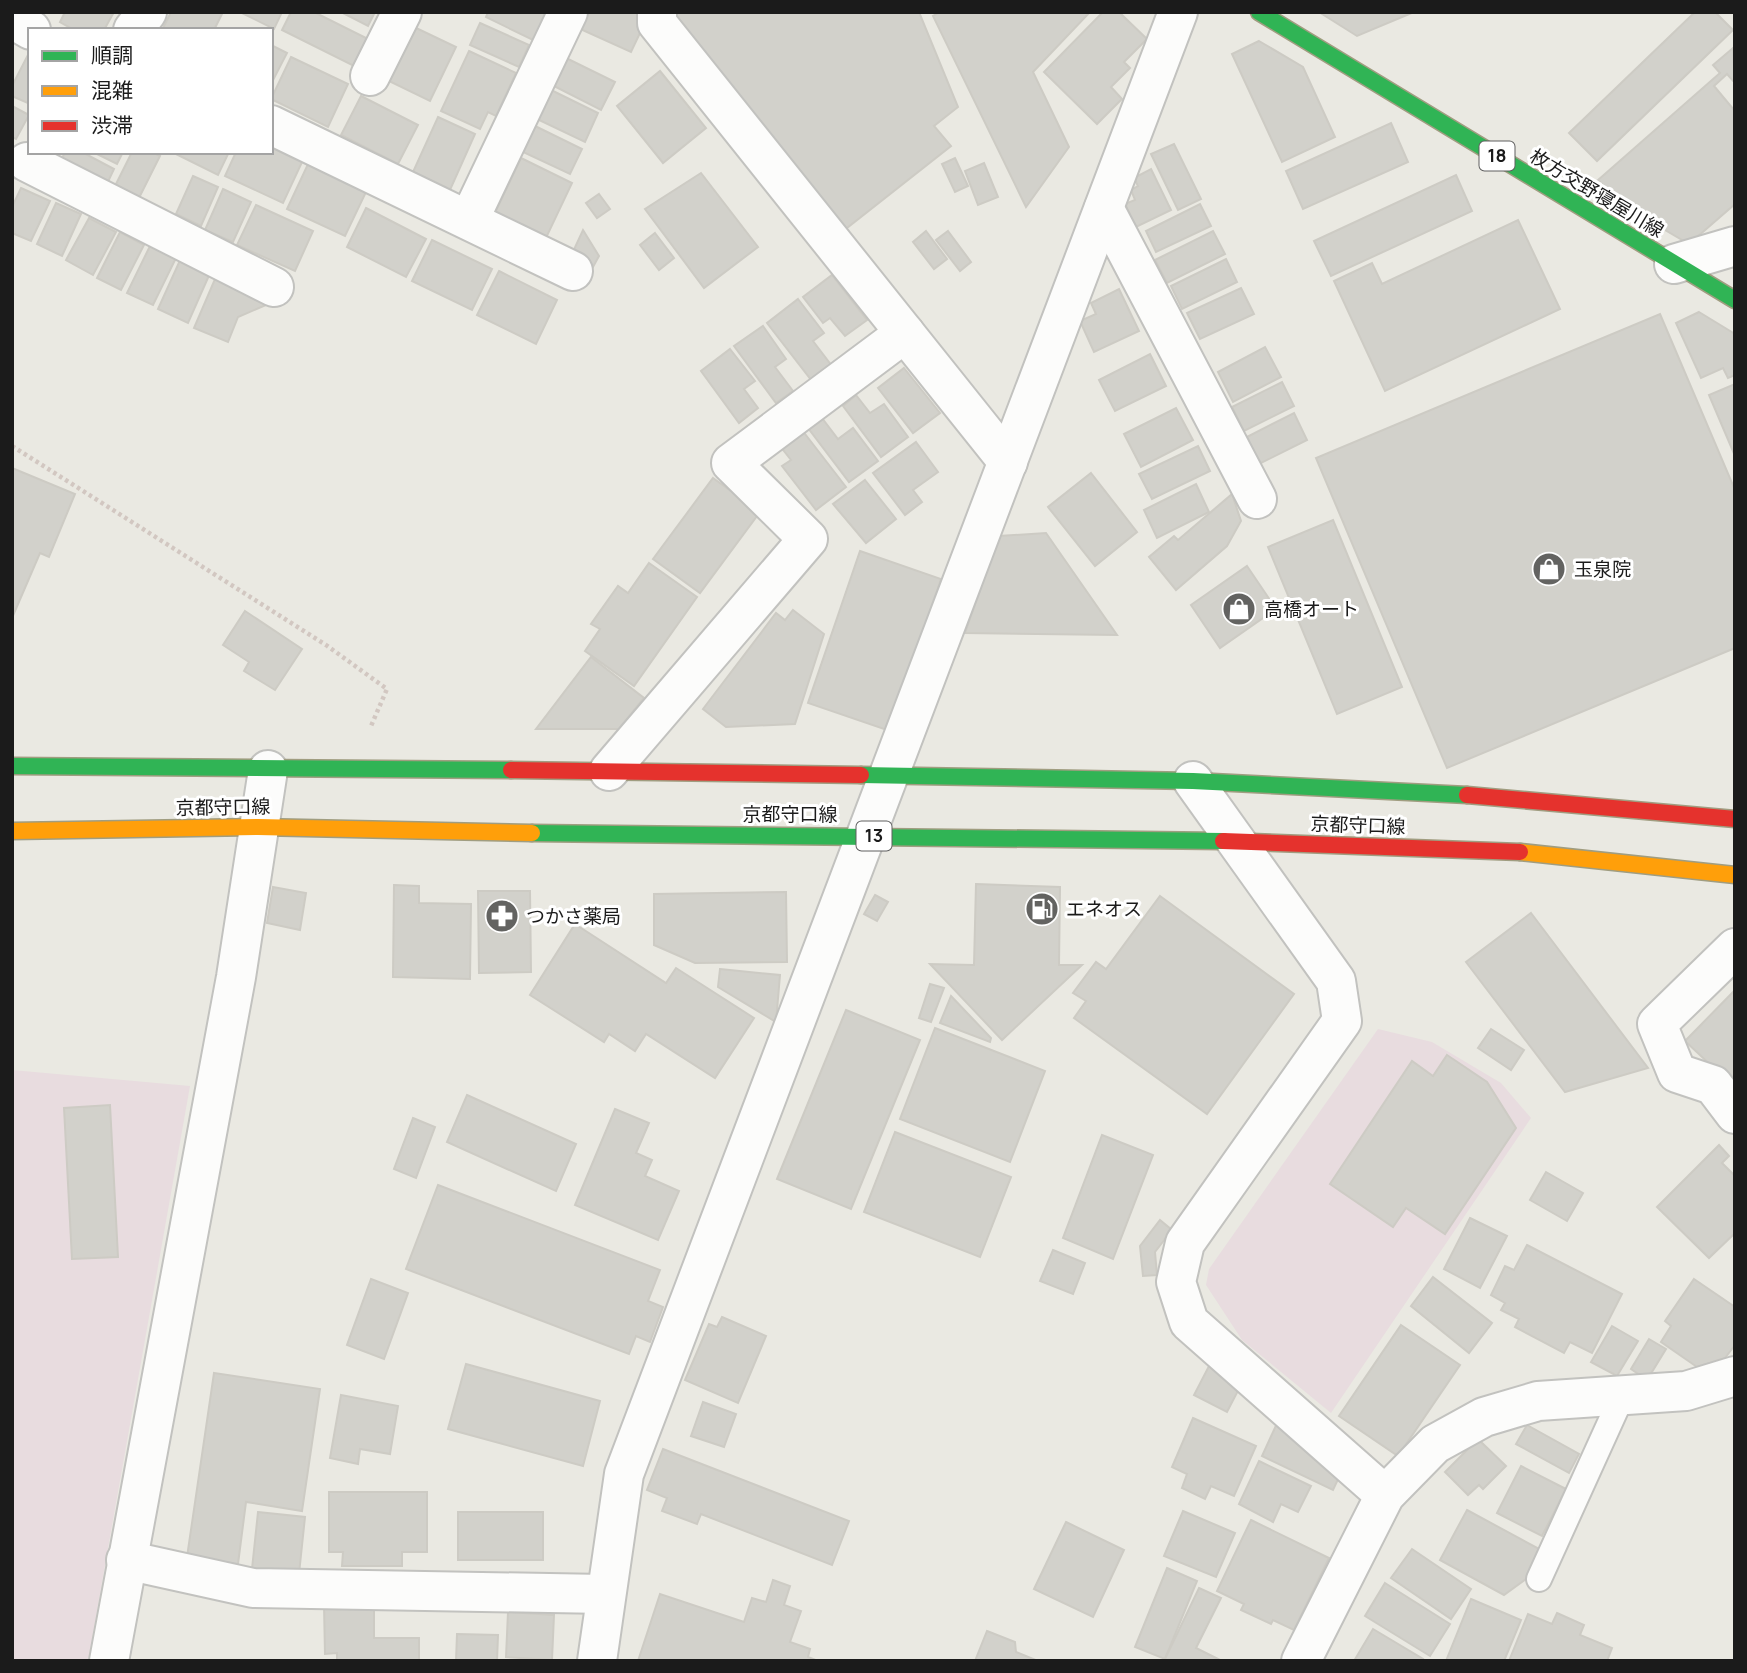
<svg xmlns="http://www.w3.org/2000/svg" width="1747" height="1673" font-family="Manrope,'Noto Sans JP',sans-serif">
  <rect width="100%" height="100%" fill="#eae9e2"/>
  <!-- industrial -->
  <g fill="#e8dcdf">
    <polygon points="1378,1029 1432,1042 1501,1083 1531,1118 1331,1413 1242,1340 1206,1285 1209,1269"/>
    <polygon points="12,1070 190,1086 88,1661 12,1661"/>
  </g>
  <!-- building -->
  <g fill="#d2d1cb" stroke="#cdcbc4" stroke-width="2">
    <polygon points="65,12 114,12 104,30 74,30 60,22"/>
    <polygon points="171,12 220,12 222,14 214,30 162,30"/>
    <polygon points="240,12 282,12 274,29"/>
    <polygon points="291,12 314,12 368,39 354,66 282,30"/>
    <polygon points="341,12 375,12 368,26"/>
    <polygon points="488,12 541,12 547,15 535,41 486,17"/>
    <polygon points="585,12 650,12 631,52 578,28"/>
    <polygon points="674,12 919,12 958,107 934,126 951,146 838,235 675,28"/>
    <polygon points="940,12 1090,12 1033,72 1069,147 1026,207 933,16"/>
    <polygon points="1103,12 1119,12 1147,39 1124,62 1130,68 1111,87 1122,99 1097,124 1044,72"/>
    <polygon points="1319,12 1414,12 1357,36"/>
    <polygon points="1695,12 1715,12 1733,30 1597,161 1569,133"/>
    <polygon points="480,23 529,45 519,67 470,45"/>
    <polygon points="414,27 456,47 430,101 387,80"/>
    <polygon points="1259,41 1303,67 1335,137 1282,162 1232,54"/>
    <polygon points="271,45 287,53 271,84"/>
    <polygon points="1733,48 1735,83 1727,74 1714,86 1735,111 1735,204 1689,244 1619,203 1598,180 1720,73 1713,65"/>
    <polygon points="30,51 30,104 12,96 12,86"/>
    <polygon points="469,51 516,73 496,116 488,112 480,129 441,111"/>
    <polygon points="291,57 348,84 328,127 271,99"/>
    <polygon points="564,57 615,82 601,110 550,84"/>
    <polygon points="660,71 706,128 663,163 617,106"/>
    <polygon points="551,90 598,113 585,142 537,119"/>
    <polygon points="361,96 418,125 398,164 341,135"/>
    <polygon points="12,106 29,115 16,139 12,137"/>
    <polygon points="438,117 475,134 450,190 413,172"/>
    <polygon points="1391,123 1408,162 1303,209 1286,171"/>
    <polygon points="533,125 582,149 570,174 521,151"/>
    <polygon points="271,144 303,160 283,203 225,176 236,152 271,152"/>
    <polygon points="1174,144 1201,199 1178,210 1151,154"/>
    <polygon points="65,152 82,152 114,169 106,186 60,163"/>
    <polygon points="93,152 123,152 117,164"/>
    <polygon points="132,152 152,152 160,156 138,200 114,188"/>
    <polygon points="172,152 229,152 218,175"/>
    <polygon points="521,158 572,183 545,240 494,215"/>
    <polygon points="955,158 968,186 955,192 942,164"/>
    <polygon points="984,163 998,197 978,205 965,171"/>
    <polygon points="308,164 366,192 345,236 287,209"/>
    <polygon points="1151,169 1171,210 1136,227 1125,204 1135,200 1131,190 1138,186 1134,178"/>
    <polygon points="701,173 758,247 704,288 645,209"/>
    <polygon points="1456,175 1472,211 1331,276 1314,241"/>
    <polygon points="193,176 218,187 201,226 176,214"/>
    <polygon points="21,188 50,201 31,241 12,233 12,207"/>
    <polygon points="223,189 251,202 233,242 205,230"/>
    <polygon points="599,194 610,209 597,218 586,203"/>
    <polygon points="56,203 81,214 62,256 37,244"/>
    <polygon points="1200,204 1211,226 1156,252 1146,231"/>
    <polygon points="256,205 313,231 295,271 237,245"/>
    <polygon points="366,208 426,239 406,277 347,247"/>
    <polygon points="89,218 116,232 93,275 66,260"/>
    <polygon points="1518,220 1560,309 1385,391 1334,281 1372,263 1382,284"/>
    <polygon points="583,230 599,256 593,267 571,256"/>
    <polygon points="926,231 947,259 934,269 913,242"/>
    <polygon points="948,231 971,262 960,271 936,240"/>
    <polygon points="1213,231 1225,254 1167,283 1155,260"/>
    <polygon points="120,232 144,245 121,290 97,278"/>
    <polygon points="655,233 674,258 659,270 640,245"/>
    <polygon points="432,240 492,269 472,310 412,281"/>
    <polygon points="150,246 176,258 153,305 127,293"/>
    <polygon points="181,258 211,271 188,323 158,309"/>
    <polygon points="1226,259 1237,282 1182,309 1171,286"/>
    <polygon points="499,271 557,300 536,344 477,315"/>
    <polygon points="218,272 270,294 266,305 238,317 228,342 194,328"/>
    <polygon points="832,275 867,320 845,336 830,318 823,323 803,297"/>
    <polygon points="1241,288 1254,314 1200,339 1187,313"/>
    <polygon points="1119,289 1139,331 1094,352 1080,321 1096,314 1091,303"/>
    <polygon points="798,299 824,333 813,341 832,366 812,381 767,323"/>
    <polygon points="1699,312 1735,334 1735,375 1728,378 1723,368 1701,378 1676,323"/>
    <polygon points="1660,314 1735,490 1735,648 1447,768 1316,458"/>
    <polygon points="763,326 786,359 775,367 793,391 776,403 734,346"/>
    <polygon points="1265,347 1281,377 1233,402 1218,372"/>
    <polygon points="730,349 755,381 744,389 758,408 739,423 701,371"/>
    <polygon points="1150,354 1166,386 1115,411 1099,380"/>
    <polygon points="904,368 940,413 913,433 878,388"/>
    <polygon points="1282,382 1294,406 1244,431 1232,407"/>
    <polygon points="1735,384 1735,456 1709,395"/>
    <polygon points="856,395 870,413 884,404 908,437 881,457 843,406"/>
    <polygon points="1176,408 1193,440 1141,467 1124,434"/>
    <polygon points="1294,413 1307,440 1259,464 1245,438"/>
    <polygon points="822,418 838,439 853,428 878,461 849,482 808,428"/>
    <polygon points="802,430 846,487 816,510 782,466 791,460 780,446"/>
    <polygon points="916,442 938,472 913,490 922,502 905,515 873,473"/>
    <polygon points="1198,446 1210,471 1152,499 1139,474"/>
    <polygon points="12,468 75,494 49,557 40,553 12,618"/>
    <polygon points="1091,473 1137,532 1095,566 1048,507"/>
    <polygon points="713,478 760,512 700,593 653,559"/>
    <polygon points="865,480 896,519 866,543 833,504"/>
    <polygon points="1196,484 1209,512 1157,538 1144,510"/>
    <polygon points="1232,494 1241,521 1227,546 1176,590 1149,557 1174,536 1178,540"/>
    <polygon points="1333,520 1402,687 1337,714 1268,547"/>
    <polygon points="1046,533 1117,635 965,633 999,536"/>
    <polygon points="860,551 941,579 890,731 808,703"/>
    <polygon points="649,563 697,597 634,686 585,651 600,629 591,624 618,586 628,593"/>
    <polygon points="1247,566 1276,609 1220,648 1191,605"/>
    <polygon points="793,610 824,634 795,724 726,727 703,709 776,613 785,620"/>
    <polygon points="245,611 302,649 275,690 244,671 249,662 223,645"/>
    <polygon points="591,657 644,698 619,729 536,729"/>
    <polygon points="976,884 1060,887 1059,965 1082,965 1002,1040 930,964 974,965"/>
    <polygon points="394,885 419,886 419,903 471,904 470,979 393,977"/>
    <polygon points="273,887 306,893 300,930 267,923"/>
    <polygon points="478,891 530,891 531,972 479,973"/>
    <polygon points="786,892 787,962 695,963 654,945 654,894"/>
    <polygon points="875,895 888,902 877,921 864,914"/>
    <polygon points="1160,896 1294,994 1207,1114 1074,1018 1086,1001 1073,993 1096,962 1106,969"/>
    <polygon points="1531,913 1648,1068 1565,1092 1466,962"/>
    <polygon points="575,924 666,983 676,968 754,1018 715,1078 646,1034 635,1051 609,1034 604,1042 530,995"/>
    <polygon points="720,969 780,975 776,1022 718,987"/>
    <polygon points="930,984 944,988 931,1022 919,1018"/>
    <polygon points="1735,990 1735,1088 1685,1041"/>
    <polygon points="951,996 991,1038 990,1042 940,1023"/>
    <polygon points="846,1010 920,1040 851,1209 777,1179"/>
    <polygon points="935,1028 1045,1071 1010,1162 900,1119"/>
    <polygon points="1491,1029 1524,1050 1511,1070 1478,1048"/>
    <polygon points="1447,1055 1487,1082 1516,1128 1445,1234 1406,1208 1393,1227 1330,1184 1412,1061 1433,1076"/>
    <polygon points="467,1095 576,1144 556,1191 447,1142"/>
    <polygon points="110,1105 118,1257 72,1259 64,1108"/>
    <polygon points="615,1109 649,1123 636,1153 652,1160 645,1176 679,1191 658,1240 575,1205"/>
    <polygon points="413,1118 435,1127 416,1178 394,1169"/>
    <polygon points="895,1132 1011,1177 980,1257 864,1212"/>
    <polygon points="1102,1135 1153,1155 1113,1259 1063,1238"/>
    <polygon points="1719,1145 1729,1156 1722,1163 1735,1176 1735,1233 1709,1258 1657,1207"/>
    <polygon points="1546,1172 1583,1193 1567,1221 1530,1200"/>
    <polygon points="438,1185 660,1270 648,1301 663,1307 650,1342 636,1336 629,1354 406,1269"/>
    <polygon points="1470,1218 1507,1236 1480,1288 1444,1269"/>
    <polygon points="1160,1220 1172,1230 1155,1252 1157,1275 1143,1276 1140,1246"/>
    <polygon points="1527,1245 1622,1294 1592,1353 1570,1342 1564,1353 1515,1327 1519,1319 1501,1310 1505,1303 1491,1295 1505,1266 1514,1270"/>
    <polygon points="1053,1250 1085,1263 1073,1294 1040,1281"/>
    <polygon points="1433,1277 1492,1323 1469,1353 1411,1306"/>
    <polygon points="371,1279 408,1293 384,1359 347,1345"/>
    <polygon points="1694,1279 1735,1307 1735,1345 1725,1358 1697,1367 1661,1342 1671,1326 1665,1321"/>
    <polygon points="722,1317 766,1336 738,1403 685,1380 709,1324 717,1327"/>
    <polygon points="1401,1325 1460,1365 1398,1456 1339,1416"/>
    <polygon points="1612,1326 1638,1341 1617,1376 1591,1362"/>
    <polygon points="1649,1339 1666,1349 1647,1380 1631,1369"/>
    <polygon points="466,1364 600,1401 583,1466 448,1429"/>
    <polygon points="1209,1366 1242,1383 1227,1412 1194,1395"/>
    <polygon points="214,1373 320,1389 302,1511 246,1502 238,1564 187,1557"/>
    <polygon points="341,1395 398,1406 390,1454 360,1449 358,1464 330,1458"/>
    <polygon points="703,1402 736,1414 724,1447 691,1436"/>
    <polygon points="1193,1418 1256,1446 1234,1496 1211,1486 1205,1499 1182,1488 1187,1474 1172,1467"/>
    <polygon points="1279,1419 1341,1473 1333,1490 1262,1456"/>
    <polygon points="1527,1425 1579,1454 1569,1473 1516,1444"/>
    <polygon points="1478,1439 1506,1466 1483,1489 1479,1485 1468,1495 1445,1472"/>
    <polygon points="663,1449 849,1521 832,1565 701,1514 697,1524 662,1511 667,1498 647,1490"/>
    <polygon points="1259,1461 1311,1486 1298,1512 1281,1504 1273,1522 1239,1504"/>
    <polygon points="1521,1466 1566,1489 1542,1536 1497,1513"/>
    <polygon points="329,1492 427,1492 427,1552 402,1552 402,1566 342,1566 343,1552 329,1552"/>
    <polygon points="1467,1510 1541,1550 1526,1579 1504,1595 1440,1560"/>
    <polygon points="1183,1511 1235,1533 1216,1577 1164,1556"/>
    <polygon points="258,1512 305,1517 299,1574 252,1569"/>
    <rect x="458" y="1512" width="85" height="48"/>
    <polygon points="1251,1520 1329,1558 1294,1630 1273,1620 1271,1624 1241,1610 1244,1604 1217,1591"/>
    <polygon points="1066,1522 1124,1550 1093,1617 1034,1589"/>
    <polygon points="1412,1549 1471,1589 1451,1619 1391,1578"/>
    <polygon points="1167,1568 1197,1581 1165,1659 1135,1647"/>
    <polygon points="773,1580 790,1586 784,1605 801,1611 790,1642 810,1649 808,1657 818,1661 638,1661 660,1594 744,1622 752,1598 766,1602"/>
    <polygon points="1385,1583 1450,1624 1430,1656 1365,1616"/>
    <polygon points="1199,1588 1221,1598 1196,1648 1222,1661 1164,1661"/>
    <polygon points="1471,1599 1521,1620 1504,1661 1446,1661"/>
    <polygon points="324,1605 374,1605 374,1638 419,1638 419,1661 337,1661 337,1653 325,1654"/>
    <polygon points="508,1612 554,1615 552,1660 506,1657"/>
    <polygon points="1557,1613 1584,1625 1580,1635 1612,1648 1607,1661 1509,1661 1528,1614 1552,1624"/>
    <polygon points="1373,1629 1423,1659 1422,1661 1354,1661"/>
    <polygon points="987,1631 1015,1642 1016,1652 1038,1661 975,1661"/>
    <polygon points="457,1634 498,1635 497,1661 456,1661"/>
  </g>
  <g fill="none" stroke-linecap="round" stroke-linejoin="round">
    <defs>
      <polyline id="lane" points="1539,1579 1623,1394"/>
      <g id="street">
        <polyline points="657,12 657,23 1008,462"/>
        <polyline points="12,19 31,30"/>
        <polyline points="133,30 147,12"/>
        <polyline points="370,76 402,12"/>
        <polyline points="271,125 573,271"/>
        <polyline points="27,162 274,287"/>
        <polyline points="1104,208 1257,499"/>
        <polyline points="469,220 568,12"/>
        <polyline points="1674,264 1735,246"/>
        <polyline points="609,771 808,539 731,463 905,333"/>
        <polyline points="1193,781 1336,981 1342,1021 1185,1243 1176,1282 1189,1322 1385,1495"/>
        <polyline points="1735,948 1657,1024 1677,1073 1713,1085 1735,1114"/>
        <polyline points="126,1560 253,1588 605,1594"/>
        <polyline points="109,1661 236,977 268,770"/>
        <polyline points="597,1661 624,1474 1178,12"/>
        <polyline points="1301,1661 1385,1495 1435,1444 1484,1417 1538,1401 1686,1391 1735,1376"/>
      </g>
      <g id="fast">
        <polyline points="1259,12 1735,300"/>
        <polyline points="12,766 511,770"/>
        <polyline points="861,775 1193,781 1467,795"/>
        <polyline points="532,833 1223,841"/>
      </g>
      <g id="slow">
        <polyline points="12,831 258,827 532,833"/>
        <polyline points="1520,852 1735,875"/>
      </g>
      <g id="jam">
        <polyline points="511,770 861,775"/>
        <polyline points="1467,795 1735,819"/>
        <polyline points="1223,841 1520,852"/>
      </g>
    </defs>
    <!-- lane casing -->
    <use href="#lane" stroke="#c2c2bf" stroke-width="28"/>
    <!-- street casing -->
    <use href="#street" stroke="#c2c2bf" stroke-width="42"/>
    <!-- fast casing -->
    <use href="#fast" stroke="#a09d80" stroke-width="19"/>
    <!-- slow casing -->
    <use href="#slow" stroke="#a09d80" stroke-width="19"/>
    <!-- jam casing -->
    <use href="#jam" stroke="#a09d80" stroke-width="19"/>
    <!-- path -->
    <polyline stroke="#d2c7c1" stroke-width="4.5" stroke-dasharray="3.5 3.5" stroke-linecap="butt" points="12,446 326,645 387,689 371,726"/>
    <!-- lane -->
    <use href="#lane" stroke="#fcfcfb" stroke-width="24"/>
    <!-- street -->
    <use href="#street" stroke="#fcfcfb" stroke-width="38"/>
    <!-- fast -->
    <use href="#fast" stroke="#30b455" stroke-width="16"/>
    <!-- slow -->
    <use href="#slow" stroke="#ff9f0a" stroke-width="16"/>
    <!-- jam -->
    <use href="#jam" stroke="#e5322d" stroke-width="16"/>
  </g>
  <!-- icons -->
  <defs>
    <symbol id="shop-disc" viewBox="-11 -11 22 22"><circle r="9.5" fill="#636361" stroke="#fff"/><path d="M-5-2.5h2.3a2.7 3.5 0 0 1 5.4 0H5L5.5 6h-11ZM-1.5-2.5h3a1.5 2.3 0 0 0-3 0Z" fill="#fff"/></symbol>
    <symbol id="fuel-disc" viewBox="-11 -11 22 22"><circle r="9.5" fill="#636361" stroke="#fff"/><path d="M-5.5-6h7V0h2V4h1.3V-2.5L3-4.5l.8-.8L6-3V5H2.5V1h-1V6h-7ZM-4.2-4.7v3.2H.2V-4.7Z" fill="#fff"/></symbol>
    <symbol id="pharmacy-disc" viewBox="-11 -11 22 22"><circle r="9.5" fill="#636361" stroke="#fff"/><path d="M-2-6h4v4h4v4h-4v4h-4v-4h-4v-4h4Z" fill="#fff"/></symbol>
  </defs>
  <g fill-rule="evenodd">
    <use href="#shop-disc" x="1530" y="550" width="38" height="38"/>
    <use href="#shop-disc" x="1220" y="590" width="38" height="38"/>
    <use href="#fuel-disc" x="1023" y="890" width="38" height="38"/>
    <use href="#pharmacy-disc" x="483" y="897" width="38" height="38"/>
  </g>
  <g text-anchor="middle" stroke-width="6" stroke-linejoin="round" paint-order="stroke">
    <!-- shield labels -->
    <g fill="#fff" stroke="#5f5f5f" stroke-width="2">
      <rect x="1479.5" y="141.5" width="35" height="29" rx="5"/>
      <rect x="856.5" y="821.5" width="35" height="29" rx="5"/>
    </g>
    <g font-size="18" font-weight="bold" fill="#1b1b1b">
      <text x="1497" y="162">18</text>
      <text x="874" y="842">13</text>
    </g>
    <!-- street labels -->
    <g font-size="19" fill="#1b1b1b" stroke="#fff">
      <text transform="translate(1597 193) rotate(31)" y="7">枚方交野寝屋川線</text>
      <text transform="translate(223 807) rotate(-1)" y="7">京都守口線</text>
      <text x="790" y="821">京都守口線</text>
      <text transform="translate(1358 825) rotate(2)" y="7">京都守口線</text>
    </g>
    <!-- poi labels -->
    <g font-size="19" fill="#1b1b1b" stroke="#fff" text-anchor="start">
      <text x="1574" y="576">玉泉院</text>
      <text x="1264" y="616">高橋オート</text>
      <text x="1066" y="916">エネオス</text>
      <text x="526" y="923">つかさ薬局</text>
    </g>
  </g>
  <!-- border -->
  <rect width="1747" height="1673" fill="none" stroke="#1b1b1b" stroke-width="28"/>
  <!-- legend -->
  <rect x="28" y="28" width="245" height="126" fill="#ffffff" stroke="#a4a4a4" stroke-width="2"/>
  <rect x="42" y="51" width="35" height="10" fill="#30b455" stroke="#a4a4a4" stroke-width="2"/>
  <text x="91" y="63" font-size="21" fill="#1b1b1b">順調</text>
  <rect x="42" y="86" width="35" height="10" fill="#ff9f0a" stroke="#a4a4a4" stroke-width="2"/>
  <text x="91" y="98" font-size="21" fill="#1b1b1b">混雑</text>
  <rect x="42" y="121" width="35" height="10" fill="#e5322d" stroke="#a4a4a4" stroke-width="2"/>
  <text x="91" y="133" font-size="21" fill="#1b1b1b">渋滞</text>
</svg>
